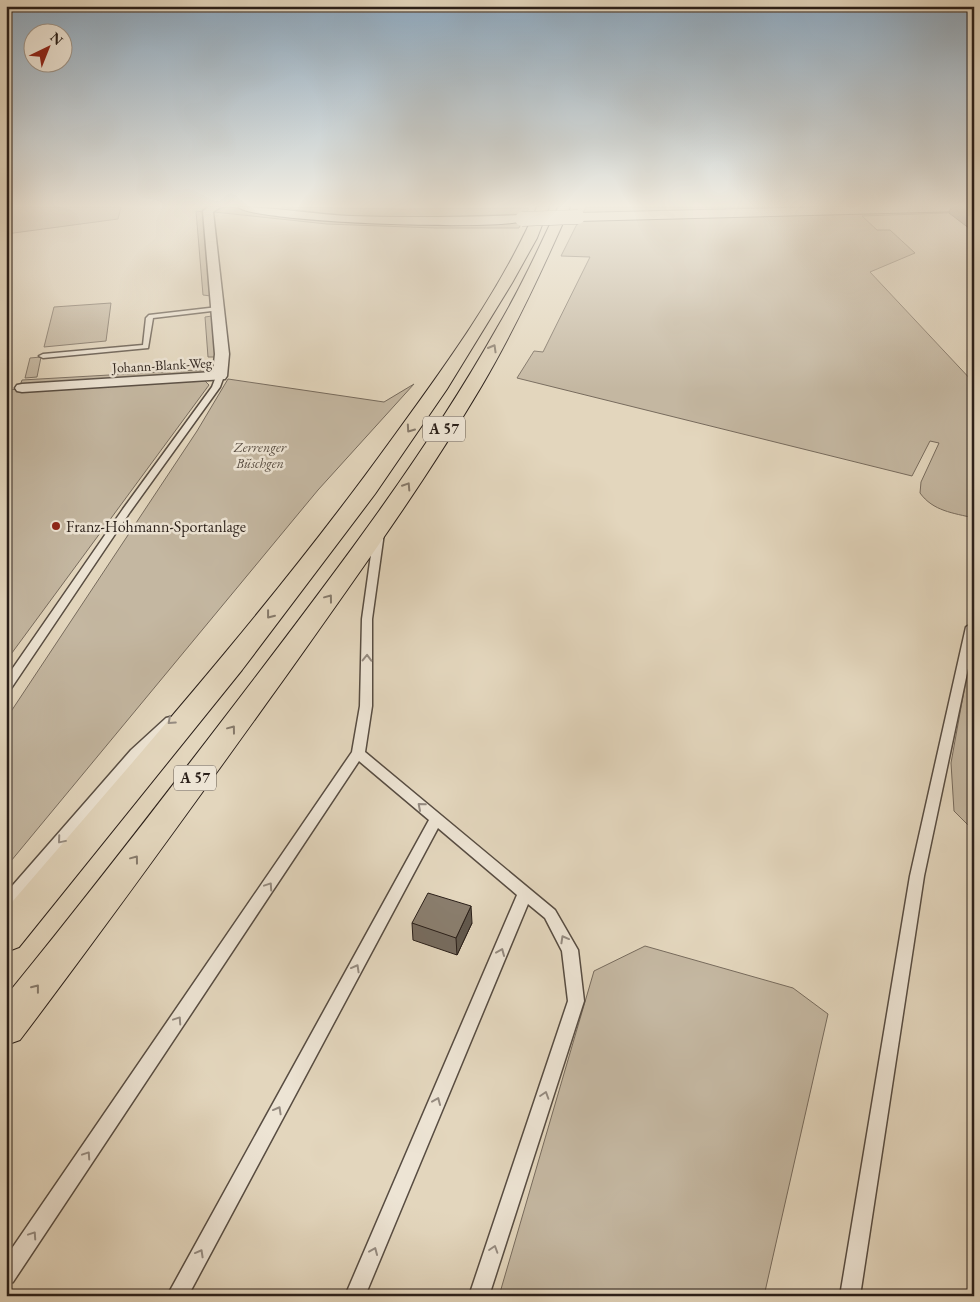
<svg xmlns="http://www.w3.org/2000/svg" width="980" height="1302" font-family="'EB Garamond',serif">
  <rect width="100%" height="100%" fill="#e3d6bd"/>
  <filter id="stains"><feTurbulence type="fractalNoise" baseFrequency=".004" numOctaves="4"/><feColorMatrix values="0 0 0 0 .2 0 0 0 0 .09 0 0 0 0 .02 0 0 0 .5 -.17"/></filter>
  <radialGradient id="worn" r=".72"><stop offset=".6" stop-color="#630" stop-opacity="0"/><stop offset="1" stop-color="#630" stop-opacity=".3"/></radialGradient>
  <!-- green -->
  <g fill="#c4b7a1" stroke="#776b5d">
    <polygon points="6,207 121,207 118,219 6,234"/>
    <polygon points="230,207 299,217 522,221 519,228 435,228 327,224 214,212 222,208"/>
    <path d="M281,207L401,209L529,208L526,214C445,216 361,222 281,207Z"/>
    <polygon points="586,207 822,207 583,213"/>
    <path d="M974,209V212L862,216L877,230H890L915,253L870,272L974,383V518C953,513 933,511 920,493L921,482L939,443L930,441L912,476L517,378L534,351L543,352L590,257L561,256L579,220Z"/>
    <polygon points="196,211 204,212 211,296 203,295"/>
    <polygon points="111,303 106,341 44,347 54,307"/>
    <polygon points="212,316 215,357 208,357 205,317"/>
    <polygon points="41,357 37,377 25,378 30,358"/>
    <polygon points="214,369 203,379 209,385 6,661 6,390 19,389 22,380"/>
    <polygon points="228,379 384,402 414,384 318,490 6,867 6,719 197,431"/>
    <polygon points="974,662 974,831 954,811 951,763 967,674"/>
    <polygon points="645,946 793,988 828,1014 764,1296 499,1296 594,971"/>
  </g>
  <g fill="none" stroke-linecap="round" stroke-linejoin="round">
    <defs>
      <g id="lane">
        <polygon points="218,307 220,308 220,310 153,318 148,348 43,358 39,356 43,354 143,345 146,318 149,315"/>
        <polygon points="217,374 224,376 220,387 130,512 10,690 6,691 6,678 123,509 212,387"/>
        <polygon points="379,530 384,533 372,619 372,706 365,752 555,910 578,950 584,1001 489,1296 469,1296 568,1001 562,951 545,918 528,904 365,1296 345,1296 517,895 438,828 188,1296 167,1296 429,820 359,761 13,1282 6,1285 6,1257 352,752 360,706 362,619 374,533"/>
        <polygon points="971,624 974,624 974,640 924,876 860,1296 840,1296 910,876 966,627"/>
        <polygon points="170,717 174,718 176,721 174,724 139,756 11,908 6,910 6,893 131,750 166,718"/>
      </g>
      <polygon id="street" points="208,207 220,207 213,212 229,354 227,376 225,379 22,392 17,391 15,388 17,385 22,384 213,372 215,354 203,211"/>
      <g id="secondary">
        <path d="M238,207C275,207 312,214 349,216C407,218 464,217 522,215L528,219C517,232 253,223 238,207Z"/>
        <polygon points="823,207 969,207 963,211 578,221 572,217 578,213"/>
      </g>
      <g id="highway">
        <path d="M537,207H549L537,238L512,283L447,389L375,494L242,670L19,947L6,952V909C137,757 271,606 389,443C443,369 500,292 537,207Z"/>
        <path d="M558,207H570C543,269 515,329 481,387C421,488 352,583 284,679C197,800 110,921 20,1040L6,1045V996C91,892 173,785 254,679C340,566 427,452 497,328C520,289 539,248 558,207Z"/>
      </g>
    </defs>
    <!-- lane casing -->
    <use href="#lane" stroke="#584d42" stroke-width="3"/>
    <!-- street casing -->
    <use href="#street" stroke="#584d42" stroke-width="3"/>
    <!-- secondary casing -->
    <use href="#secondary" stroke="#2a1f19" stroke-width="2"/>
    <!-- highway casing -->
    <use href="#highway" stroke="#2a1f19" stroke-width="2"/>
    <!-- lane -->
    <use href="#lane" fill="#ede4d4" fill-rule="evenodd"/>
    <!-- street -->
    <use href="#street" fill="#ede4d4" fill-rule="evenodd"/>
    <!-- secondary -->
    <use href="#secondary" fill="#ede4d4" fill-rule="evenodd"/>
    <!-- highway -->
    <use href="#highway" fill="#e3d6bd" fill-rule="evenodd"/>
    <defs>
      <polyline id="secondary-bridge" points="522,219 578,217"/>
    </defs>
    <!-- secondary-bridge casing -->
    <use href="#secondary-bridge" stroke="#2a1f19" stroke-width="15" stroke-linecap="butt"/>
    <!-- secondary-bridge -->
    <use href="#secondary-bridge" stroke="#ede4d4" stroke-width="14"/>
  </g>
  <!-- wall -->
  <g fill="#776c5f" stroke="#2a1f19">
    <polygon points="951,207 974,207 974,232 949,213"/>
    <polygon points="412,923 472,923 457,955 413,940"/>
  </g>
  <!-- shaded-wall -->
  <polygon fill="#61584d" stroke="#2a1f19" points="471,906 472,923 457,955 456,938"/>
  <!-- building -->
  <polygon fill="#8a7e6e" stroke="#2a1f19" points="428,893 471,906 456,938 412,923"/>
  <!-- one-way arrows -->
  <defs><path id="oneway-chevron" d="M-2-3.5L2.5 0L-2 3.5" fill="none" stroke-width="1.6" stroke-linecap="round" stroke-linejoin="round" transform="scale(1.25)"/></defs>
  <g stroke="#867a6b">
    <use href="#oneway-chevron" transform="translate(493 348) rotate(-60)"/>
    <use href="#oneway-chevron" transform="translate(410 429) rotate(125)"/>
    <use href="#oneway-chevron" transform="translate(407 486) rotate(-57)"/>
    <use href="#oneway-chevron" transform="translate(329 598) rotate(-53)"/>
    <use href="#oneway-chevron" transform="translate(270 615) rotate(128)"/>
    <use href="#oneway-chevron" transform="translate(232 729) rotate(-53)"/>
    <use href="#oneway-chevron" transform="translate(135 859) rotate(-53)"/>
    <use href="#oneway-chevron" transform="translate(36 988) rotate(-52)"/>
  </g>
  <g stroke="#958b80">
    <use href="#oneway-chevron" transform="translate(367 658) rotate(-89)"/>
    <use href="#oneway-chevron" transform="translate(171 721) rotate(138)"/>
    <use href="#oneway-chevron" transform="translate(421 806) rotate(-139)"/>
    <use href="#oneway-chevron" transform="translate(61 840) rotate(130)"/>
    <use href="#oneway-chevron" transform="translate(269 886) rotate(-56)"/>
    <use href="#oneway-chevron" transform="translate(564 939) rotate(-119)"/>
    <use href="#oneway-chevron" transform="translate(501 952) rotate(-67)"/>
    <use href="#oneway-chevron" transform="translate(356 968) rotate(-61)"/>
    <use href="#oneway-chevron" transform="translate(178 1020) rotate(-56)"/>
    <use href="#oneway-chevron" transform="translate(545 1095) rotate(-72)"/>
    <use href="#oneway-chevron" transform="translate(437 1101) rotate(-67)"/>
    <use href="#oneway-chevron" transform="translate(278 1110) rotate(-61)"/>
    <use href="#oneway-chevron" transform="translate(87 1155) rotate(-56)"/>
    <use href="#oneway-chevron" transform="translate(33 1235) rotate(-56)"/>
    <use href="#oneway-chevron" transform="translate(494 1249) rotate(-72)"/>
    <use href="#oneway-chevron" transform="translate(374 1251) rotate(-67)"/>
    <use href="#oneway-chevron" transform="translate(200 1253) rotate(-61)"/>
  </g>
  <!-- sky -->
  <linearGradient id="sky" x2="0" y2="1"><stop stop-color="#8da9c0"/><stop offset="0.53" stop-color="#f2ede1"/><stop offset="1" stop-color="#f2ede1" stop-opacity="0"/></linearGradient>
  <rect width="980" height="389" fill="url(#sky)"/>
  <!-- markers -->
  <circle fill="#8f2418" stroke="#ede4d4" stroke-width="2" cx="56" cy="526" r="5"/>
  <g text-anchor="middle" stroke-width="5" stroke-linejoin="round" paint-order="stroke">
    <!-- far-street labels -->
    <g font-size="14" fill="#2a1f19" stroke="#ede4d4">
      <text transform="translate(162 365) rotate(-3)" y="5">Johann-Blank-Weg</text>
    </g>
    <!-- far-park labels -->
    <g font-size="14" font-style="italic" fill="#584d42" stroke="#ede4d4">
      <text x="260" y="452">Zerrenger<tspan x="260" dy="16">Büschgen</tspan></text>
    </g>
    <!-- shield labels -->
    <g fill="#ede4d4" stroke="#645a51" stroke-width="1">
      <rect x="423" y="416.5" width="42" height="25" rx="4"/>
      <rect x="174" y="765.5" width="42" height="25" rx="4"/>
    </g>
    <g font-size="15" font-weight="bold" fill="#2a1f19">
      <text x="444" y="434">A 57</text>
      <text x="195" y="783">A 57</text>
    </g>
    <!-- poi labels -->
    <g font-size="16" fill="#2a1f19" stroke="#ede4d4" text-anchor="start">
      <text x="66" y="532">Franz-Hohmann-Sportanlage</text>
    </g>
  </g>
  <!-- margin -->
  <rect width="980" height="1302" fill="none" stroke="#e3d6bd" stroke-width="25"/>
  <rect x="8" y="8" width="965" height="1287" fill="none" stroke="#2a1f19" stroke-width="2.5"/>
  <rect x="12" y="12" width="955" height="1277" fill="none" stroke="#2a1f19"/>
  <!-- north arrow -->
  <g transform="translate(48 48) rotate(43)"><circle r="24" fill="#ede4d4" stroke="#9f9589"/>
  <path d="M0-4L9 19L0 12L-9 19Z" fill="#8f2418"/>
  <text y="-8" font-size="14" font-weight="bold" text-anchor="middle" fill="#2a1f19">N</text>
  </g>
  <rect width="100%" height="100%" filter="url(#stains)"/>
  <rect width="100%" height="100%" fill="url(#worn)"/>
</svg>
